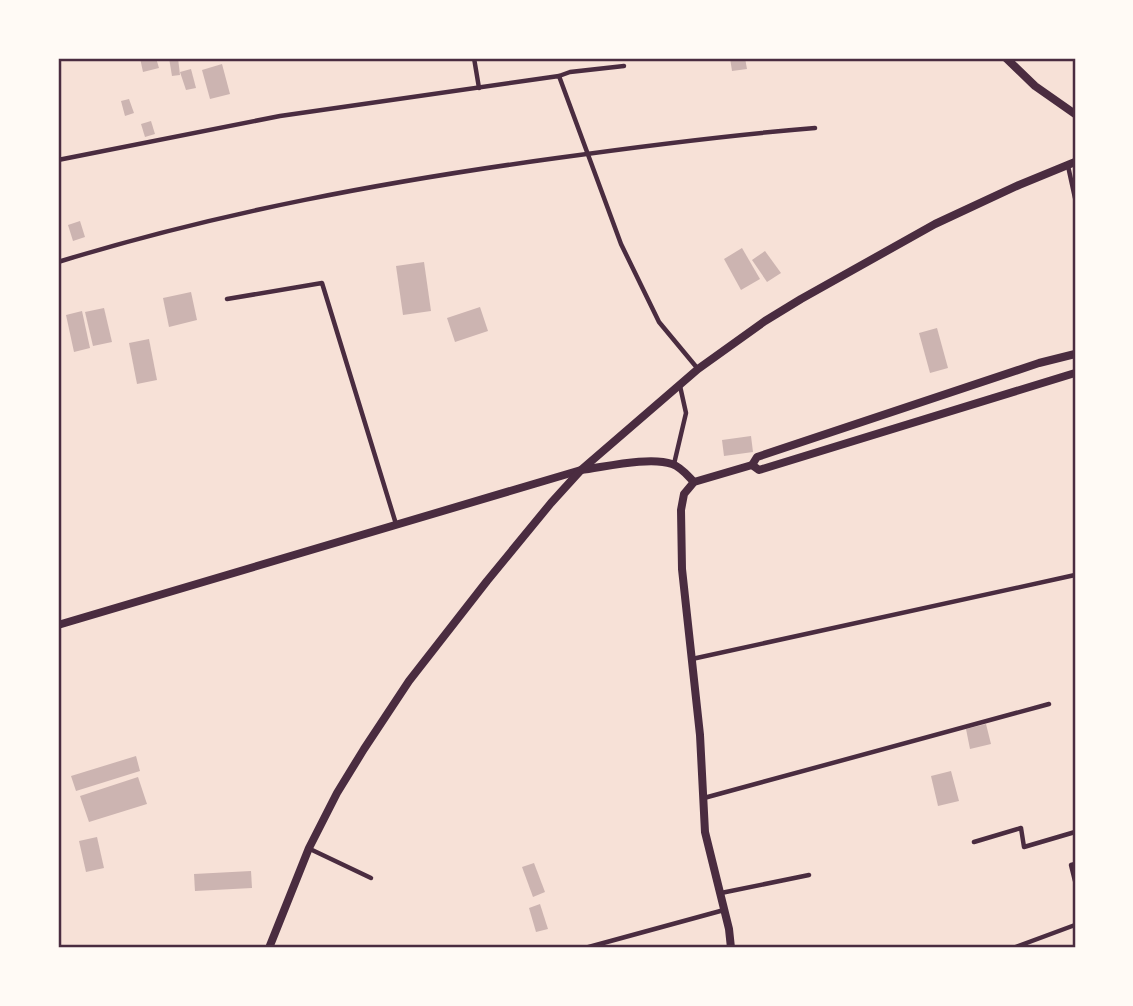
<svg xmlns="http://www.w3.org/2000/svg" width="1133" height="1006" font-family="Jost,sans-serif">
  <rect width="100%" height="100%" fill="#f7e1d7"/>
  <!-- building -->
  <g fill="#ccb4b1">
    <polygon points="140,58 156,58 159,68 143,72"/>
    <polygon points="169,58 178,58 180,75 172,76"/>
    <polygon points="730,58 745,58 747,69 732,71"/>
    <polygon points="222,64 230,94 210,99 202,70"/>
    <polygon points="191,69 196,88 186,90 180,72"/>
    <polygon points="129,99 134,113 125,116 121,101"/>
    <polygon points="151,121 155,134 145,137 141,124"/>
    <polygon points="80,221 85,237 73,241 68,225"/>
    <polygon points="742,248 760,279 741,290 724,259"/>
    <polygon points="765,251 781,273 767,282 752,260"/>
    <polygon points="424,262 431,311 403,315 396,266"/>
    <polygon points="191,292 197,320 169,327 163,298"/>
    <polygon points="480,307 488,331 455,342 447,318"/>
    <polygon points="104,308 112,342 93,346 85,312"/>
    <polygon points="82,311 90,348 74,352 66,315"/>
    <polygon points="937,328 948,368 930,373 919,333"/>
    <polygon points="149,339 157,380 137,384 129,343"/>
    <polygon points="751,436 753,452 724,456 722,440"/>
    <polygon points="986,724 991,744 970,749 966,729"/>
    <polygon points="136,756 140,771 76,791 71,776"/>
    <polygon points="951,771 959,801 938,806 931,776"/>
    <polygon points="138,777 147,804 89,822 80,796"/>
    <polygon points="97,837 104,868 86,872 79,841"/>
    <polygon points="534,863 545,892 533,897 522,867"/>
    <polygon points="251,871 252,888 195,891 194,874"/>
    <polygon points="540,904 548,929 536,932 529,908"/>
  </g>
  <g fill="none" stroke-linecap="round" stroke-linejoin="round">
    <!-- minor -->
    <g stroke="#4a2c40" stroke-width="4.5">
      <polyline points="474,58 479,88"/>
      <polyline points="559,76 570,72 624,66"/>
      <polyline points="58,160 280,116 559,76 621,244 659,322 698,369"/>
      <polyline points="1068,166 1075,198"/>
      <path d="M58,262C220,212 388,181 557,158C643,146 729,135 815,128"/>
      <polyline points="227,299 322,283 396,524"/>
      <polyline points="674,464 686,413 680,386"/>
      <polyline points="692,659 1075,575"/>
      <polyline points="704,798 1049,704"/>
      <polyline points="974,842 1021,828 1024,847 1075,832"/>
      <polyline points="310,849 371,878"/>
      <polyline points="1075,864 1071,865 1075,881"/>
      <polyline points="721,893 809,875"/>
      <polyline points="585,948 724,910"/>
      <polyline points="1013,948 1075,925"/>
    </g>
    <!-- primary -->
    <g stroke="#4a2c40" stroke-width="8">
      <polyline points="1006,58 1035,86 1075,114"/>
      <polyline points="752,465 759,470 1075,373"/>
      <path d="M58,625L581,470C605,467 650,456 672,464C681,467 687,475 694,482"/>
      <polyline points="269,948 309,848 337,793 364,749 409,681 487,581 551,503 581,470 698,369 765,321 801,299 935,224 1019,185 1075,162"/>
      <polyline points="731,948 729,929 705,832 700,735 682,569 681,510 684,494 694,482 752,465 757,457 1039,363 1075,354"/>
    </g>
  </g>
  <!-- border -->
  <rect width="1133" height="1006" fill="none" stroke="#fffaf5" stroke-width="119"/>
  <rect x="60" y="60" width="1014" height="886" fill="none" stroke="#4a2c40" stroke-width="2.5"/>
</svg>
